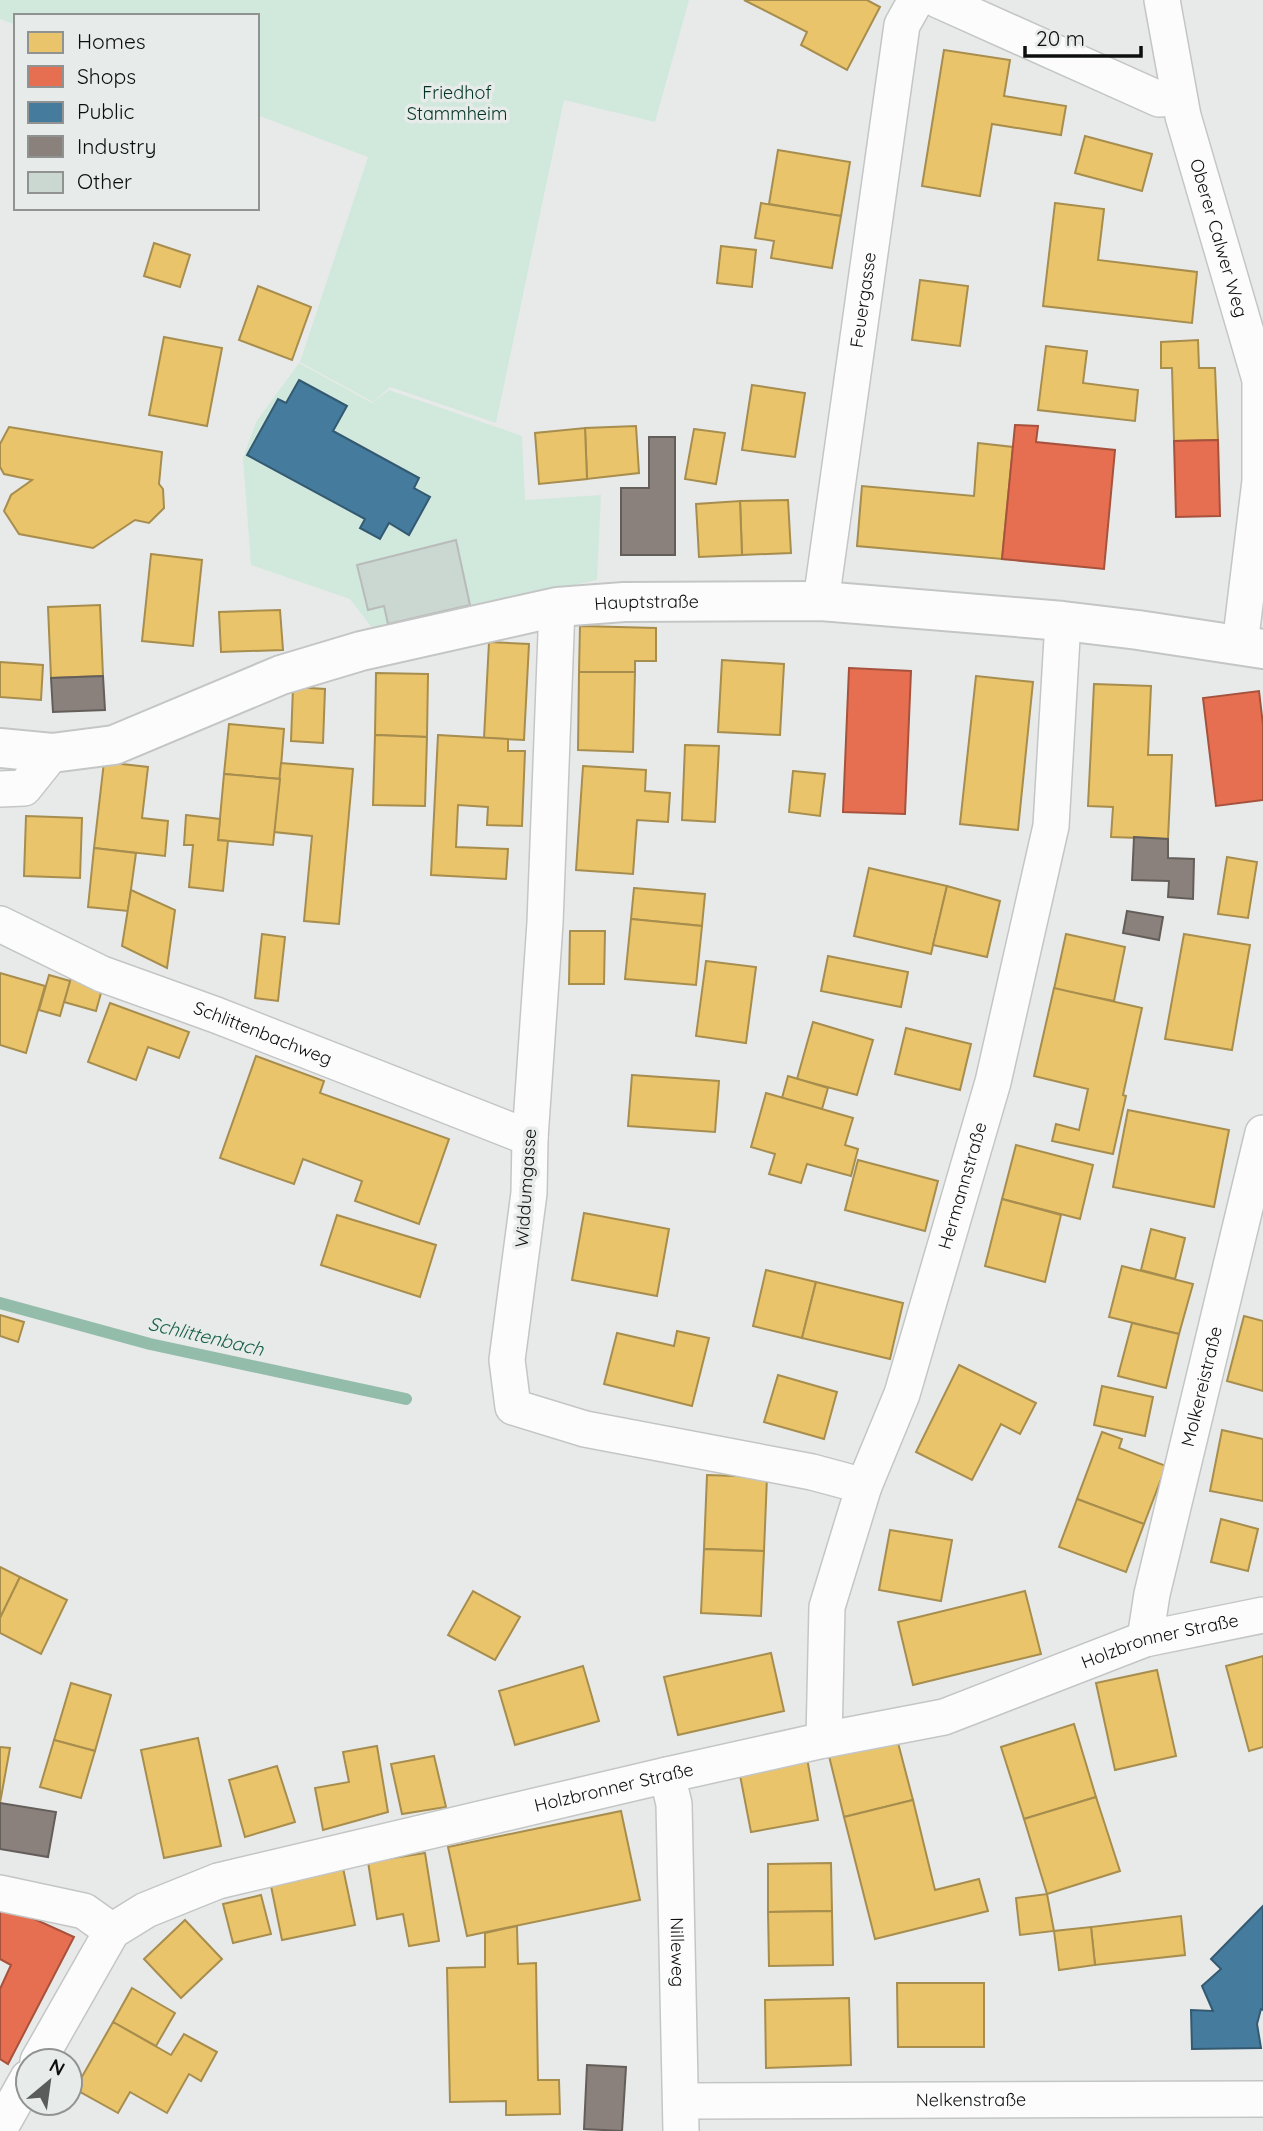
<svg xmlns="http://www.w3.org/2000/svg" width="1263" height="2131" font-family="Quicksand,sans-serif">
  <rect width="100%" height="100%" fill="#e8eae9"/>
  <!-- green -->
  <g fill="#d1e8dd">
    <polygon points="0,0 689,0 655,122 564,100 496,423 390,387 373,402 300,362 368,157 257,115 257,16 16,16 16,25 0,19"/>
    <polygon points="299,363 372,403 389,390 522,436 525,500 601,495 597,580 373,629 350,599 251,565 243,458 256,422"/>
  </g>
  <!-- homes -->
  <g fill="#e9c46a" stroke="#a78d4e" stroke-width="2">
    <polygon points="744,0 867,0 880,7 847,70 801,45 807,32"/>
    <polygon points="944,50 1010,60 1004,96 1066,106 1061,135 992,124 980,196 922,186"/>
    <polygon points="1085,136 1152,154 1142,191 1075,173"/>
    <polygon points="778,150 850,162 841,216 769,204"/>
    <polygon points="761,203 841,216 832,268 771,258 774,241 755,238"/>
    <polygon points="1055,203 1104,209 1098,260 1197,272 1192,323 1043,306"/>
    <polygon points="154,243 190,255 180,287 144,276"/>
    <polygon points="721,246 756,250 752,287 717,283"/>
    <polygon points="920,280 968,286 960,346 912,340"/>
    <polygon points="258,286 311,307 292,360 239,340"/>
    <polygon points="164,337 222,348 207,426 149,415"/>
    <polygon points="1198,340 1199,368 1215,368 1218,440 1174,441 1172,368 1161,368 1161,342"/>
    <polygon points="1046,346 1087,351 1083,383 1138,390 1135,421 1038,410"/>
    <polygon points="752,385 805,393 795,457 742,450"/>
    <polygon points="636,426 639,473 587,479 585,428"/>
    <polygon points="9,427 162,452 159,484 163,489 164,508 149,523 135,520 93,548 19,534 4,511 11,495 32,480 4,474 0,467 0,444"/>
    <polygon points="585,428 587,479 539,484 535,433"/>
    <polygon points="694,429 725,433 716,484 685,479"/>
    <polygon points="978,443 1013,447 1002,559 857,546 862,486 974,496"/>
    <polygon points="788,500 791,553 742,555 740,501"/>
    <polygon points="740,501 742,555 699,557 696,504"/>
    <polygon points="151,554 202,560 193,646 142,641"/>
    <polygon points="100,605 103,676 51,678 48,607"/>
    <polygon points="280,610 283,650 221,652 219,612"/>
    <polygon points="580,626 656,628 656,661 635,661 635,672 579,672"/>
    <polygon points="489,642 529,644 524,740 484,738"/>
    <polygon points="722,660 784,664 780,735 718,732"/>
    <polygon points="0,662 43,665 41,700 0,697"/>
    <polygon points="579,672 635,672 633,752 578,750"/>
    <polygon points="376,673 428,674 427,737 375,735"/>
    <polygon points="976,676 1033,682 1018,830 960,824"/>
    <polygon points="1094,684 1151,686 1148,755 1172,755 1168,839 1111,837 1113,807 1088,806"/>
    <polygon points="293,687 325,689 323,743 291,741"/>
    <polygon points="229,724 284,729 280,779 224,774"/>
    <polygon points="375,735 427,737 425,806 373,805"/>
    <polygon points="438,735 508,739 508,751 525,751 522,826 487,825 488,807 458,805 456,847 508,849 506,879 431,875"/>
    <polygon points="685,745 719,746 715,822 682,820"/>
    <polygon points="104,762 148,767 142,818 168,821 165,856 94,848"/>
    <polygon points="281,763 353,769 339,924 304,921 312,836 274,832"/>
    <polygon points="583,766 646,770 645,791 670,793 668,822 637,820 633,874 576,870"/>
    <polygon points="793,771 825,774 820,816 789,812"/>
    <polygon points="224,774 280,779 273,845 218,840"/>
    <polygon points="186,815 220,819 218,840 228,841 223,891 189,887 193,845 184,845"/>
    <polygon points="26,816 82,818 80,878 24,876"/>
    <polygon points="94,848 136,853 128,911 88,907"/>
    <polygon points="1227,857 1257,862 1248,918 1218,914"/>
    <polygon points="869,868 947,886 931,954 854,936"/>
    <polygon points="947,886 1000,901 987,957 933,945"/>
    <polygon points="634,888 705,894 702,926 631,919"/>
    <polygon points="131,890 175,910 167,968 122,946"/>
    <polygon points="631,919 702,926 696,985 625,979"/>
    <polygon points="570,931 605,931 604,984 569,984"/>
    <polygon points="262,934 285,937 278,1001 255,998"/>
    <polygon points="1066,934 1125,947 1114,1001 1054,989"/>
    <polygon points="1184,934 1250,945 1232,1050 1165,1039"/>
    <polygon points="828,956 908,972 901,1007 821,991"/>
    <polygon points="706,961 756,967 746,1043 696,1036"/>
    <polygon points="0,973 45,986 26,1053 0,1045"/>
    <polygon points="72,974 104,982 96,1011 64,1002"/>
    <polygon points="49,975 70,981 60,1016 39,1010"/>
    <polygon points="1054,988 1142,1008 1123,1095 1126,1096 1113,1154 1052,1141 1056,1124 1079,1130 1088,1089 1034,1076"/>
    <polygon points="110,1003 189,1032 179,1058 148,1047 136,1080 88,1062"/>
    <polygon points="813,1022 873,1040 857,1095 797,1079"/>
    <polygon points="906,1028 971,1044 960,1090 895,1074"/>
    <polygon points="256,1056 324,1081 320,1093 449,1139 419,1224 355,1201 362,1181 303,1159 294,1184 220,1158"/>
    <polygon points="632,1075 719,1081 715,1132 628,1126"/>
    <polygon points="788,1076 828,1088 822,1109 782,1098"/>
    <polygon points="766,1093 853,1118 845,1145 858,1149 851,1176 807,1164 801,1183 769,1174 775,1154 751,1147"/>
    <polygon points="1128,1110 1229,1130 1214,1207 1113,1187"/>
    <polygon points="1016,1145 1093,1165 1080,1219 1002,1199"/>
    <polygon points="858,1160 938,1181 925,1231 845,1210"/>
    <polygon points="1002,1199 1061,1215 1045,1282 985,1266"/>
    <polygon points="584,1213 669,1229 657,1296 572,1280"/>
    <polygon points="337,1215 436,1245 420,1297 321,1265"/>
    <polygon points="1151,1229 1185,1238 1175,1279 1141,1270"/>
    <polygon points="1122,1266 1193,1284 1179,1334 1109,1317"/>
    <polygon points="766,1270 816,1282 802,1338 753,1326"/>
    <polygon points="816,1282 903,1303 890,1359 802,1338"/>
    <polygon points="0,1315 24,1322 18,1342 0,1336"/>
    <polygon points="1244,1316 1263,1321 1263,1391 1227,1381"/>
    <polygon points="1132,1323 1179,1334 1166,1388 1118,1376"/>
    <polygon points="677,1331 709,1338 692,1406 604,1384 617,1333 674,1346"/>
    <polygon points="959,1365 1036,1403 1020,1434 1001,1424 972,1480 916,1452"/>
    <polygon points="778,1375 837,1392 824,1439 764,1422"/>
    <polygon points="1102,1386 1153,1397 1145,1436 1094,1425"/>
    <polygon points="1222,1430 1263,1439 1263,1501 1210,1491"/>
    <polygon points="1102,1432 1122,1439 1119,1448 1166,1466 1144,1524 1077,1499"/>
    <polygon points="707,1475 767,1477 764,1551 704,1549"/>
    <polygon points="1077,1499 1144,1524 1126,1572 1059,1547"/>
    <polygon points="1221,1519 1258,1529 1248,1571 1211,1562"/>
    <polygon points="890,1530 952,1540 941,1601 879,1590"/>
    <polygon points="704,1549 764,1551 761,1616 701,1613"/>
    <polygon points="0,1567 20,1577 0,1618"/>
    <polygon points="20,1577 67,1600 41,1654 0,1633 0,1618"/>
    <polygon points="473,1591 520,1617 495,1660 448,1635"/>
    <polygon points="1025,1591 1041,1654 913,1685 898,1622"/>
    <polygon points="771,1653 784,1711 678,1735 664,1677"/>
    <polygon points="1263,1656 1263,1747 1249,1751 1226,1666"/>
    <polygon points="583,1666 599,1721 515,1745 499,1691"/>
    <polygon points="1157,1670 1176,1756 1115,1770 1096,1683"/>
    <polygon points="71,1683 111,1695 95,1751 54,1740"/>
    <polygon points="1074,1724 1096,1797 1024,1819 1001,1747"/>
    <polygon points="198,1738 221,1846 164,1858 141,1750"/>
    <polygon points="897,1739 913,1800 844,1817 829,1756"/>
    <polygon points="54,1740 95,1751 81,1798 40,1787"/>
    <polygon points="377,1746 388,1812 323,1830 315,1788 349,1782 343,1752"/>
    <polygon points="0,1747 10,1748 0,1803"/>
    <polygon points="434,1756 446,1807 402,1814 391,1764"/>
    <polygon points="807,1758 818,1820 751,1832 739,1770"/>
    <polygon points="277,1766 295,1822 245,1837 229,1780"/>
    <polygon points="1096,1797 1120,1871 1047,1894 1024,1819"/>
    <polygon points="913,1800 935,1890 979,1879 988,1911 875,1939 844,1817"/>
    <polygon points="621,1811 640,1900 467,1936 448,1847"/>
    <polygon points="425,1853 439,1941 409,1946 403,1914 377,1919 368,1862"/>
    <polygon points="831,1863 832,1911 768,1912 768,1864"/>
    <polygon points="343,1868 355,1925 282,1940 271,1886"/>
    <polygon points="1047,1894 1054,1931 1020,1935 1016,1898"/>
    <polygon points="261,1895 271,1934 233,1943 223,1904"/>
    <polygon points="832,1911 833,1965 769,1966 768,1912"/>
    <polygon points="1181,1916 1185,1955 1095,1965 1091,1927"/>
    <polygon points="185,1920 222,1959 181,1998 144,1959"/>
    <polygon points="517,1926 518,1964 536,1963 538,2080 559,2080 560,2114 506,2115 506,2101 450,2102 447,1968 485,1967 485,1933"/>
    <polygon points="1091,1927 1095,1965 1059,1970 1054,1931"/>
    <polygon points="897,1983 984,1983 984,2047 898,2047"/>
    <polygon points="132,1988 175,2013 156,2046 113,2022"/>
    <polygon points="849,1998 851,2065 766,2068 765,2000"/>
    <polygon points="113,2022 171,2055 184,2034 217,2052 201,2081 189,2074 167,2113 130,2092 118,2113 75,2089"/>
  </g>
  <!-- shops -->
  <g fill="#e76f51" stroke="#a6523d" stroke-width="2">
    <polygon points="1015,425 1038,426 1036,442 1115,450 1104,569 1002,559"/>
    <polygon points="1218,440 1220,516 1176,517 1174,441"/>
    <polygon points="849,668 911,671 905,814 843,812"/>
    <polygon points="1259,691 1263,725 1263,800 1216,806 1203,698"/>
    <polygon points="0,1907 8,1907 74,1937 8,2064 0,2059 0,1989 11,1965 0,1959"/>
  </g>
  <!-- public -->
  <g fill="#457b9d" stroke="#345a72" stroke-width="2">
    <polygon points="299,380 347,406 333,431 419,478 414,488 430,497 409,535 389,523 380,539 360,528 365,519 247,455 278,399 286,403"/>
    <polygon points="1263,1906 1263,2010 1261,2009 1257,2024 1261,2048 1192,2049 1191,2010 1213,2011 1202,1986 1221,1969 1211,1959"/>
  </g>
  <!-- industry -->
  <g fill="#8a817c" stroke="#645e5b" stroke-width="2">
    <polygon points="649,437 675,437 675,555 621,555 621,488 649,488"/>
    <polygon points="103,676 105,710 53,712 51,678"/>
    <polygon points="1134,837 1168,839 1168,858 1194,859 1193,899 1168,897 1169,881 1132,880"/>
    <polygon points="1127,911 1163,917 1159,940 1123,933"/>
    <polygon points="0,1803 56,1812 48,1857 0,1849"/>
    <polygon points="587,2065 626,2067 622,2131 584,2129"/>
  </g>
  <g fill="none" stroke-linecap="round" stroke-linejoin="round">
    <!-- stream -->
    <polyline stroke="#94bcab" stroke-width="12" points="0,1303 150,1344 406,1399"/>
  </g>
  <!-- building -->
  <polygon fill="#cbd7d1" stroke="#b9bbba" stroke-width="2" points="456,540 470,605 388,624 384,606 368,610 357,565"/>
  <g fill="none" stroke-linecap="round" stroke-linejoin="round">
    <defs>
      <g id="minor">
        <polyline points="938,0 1159,99 1178,98"/>
        <path id="s1" d="M1162,0L1183,116L1260,380V481L1240,645"/>
        <path id="s2" d="M821,601L902,25L916,0"/>
        <polyline points="557,607 545,923 530,1138 529,1193 507,1360 513,1407 585,1429 812,1472 864,1486"/>
        <polyline points="0,789 24,788 52,753"/>
        <path id="s3" d="M0,924L102,974L216,1015L530,1138"/>
        <path id="s4" d="M1145,1639L1152,1594L1263,1133"/>
        <path id="s5" d="M824,1740L827,1607L864,1486L902,1394L993,1082L1051,826L1063,621"/>
        <path id="s6" d="M667,1775L674,1804L681,2131"/>
        <polyline points="0,1893 84,1911 112,1931"/>
        <path id="s7" d="M38,2061L112,1931L146,1910L218,1881L667,1775L824,1740L944,1717L1145,1639L1263,1615"/>
        <path id="s8" d="M681,2101L1263,2099"/>
        <polyline points="0,2128 28,2078"/>
      </g>
      <g id="tertiary">
        <path id="s9" d="M0,748L52,753L114,745L281,675L361,651L557,607L624,602L821,601L1063,621L1138,630L1263,649"/>
      </g>
    </defs>
    <!-- minor casing -->
    <use href="#minor" stroke="#c4c6c5" stroke-width="38"/>
    <!-- tertiary casing -->
    <use href="#tertiary" stroke="#c4c6c5" stroke-width="42"/>
    <!-- minor -->
    <use href="#minor" stroke="#fcfcfc" stroke-width="35"/>
    <!-- tertiary -->
    <use href="#tertiary" stroke="#fcfcfc" stroke-width="38"/>
  </g>
  <g text-anchor="middle" stroke-width="7" stroke-linejoin="round" paint-order="stroke">
    <!-- park labels -->
    <g font-size="18" fill="#003424" stroke="#e7ebe9">
      <text x="457" y="99">Friedhof<tspan x="457" dy="21">Stammheim</tspan></text>
    </g>
    <!-- street labels -->
    <g font-size="18" fill="#0d0e0e" stroke="#e7ebe9">
      <text dy="6" stroke="none"><textPath href="#s1" startOffset="245">Oberer Calwer Weg</textPath></text>
      <text dy="6" stroke="none"><textPath href="#s2" startOffset="304">Feuergasse</textPath></text>
      <text dy="6" stroke="none"><textPath href="#s9" startOffset="670">Hauptstraße</textPath></text>
      <text dy="6" stroke="none"><textPath href="#s3" startOffset="285">Schlittenbachweg</textPath></text>
      <text dy="6" stroke="none"><textPath href="#s5" startOffset="576">Hermannstraße</textPath></text>
      <text transform="translate(526 1188) rotate(-86)" y="6">Widdumgasse</text>
      <text dy="6" stroke="none"><textPath href="#s4" startOffset="259">Molkereistraße</textPath></text>
      <text dy="6" stroke="none"><textPath href="#s7" startOffset="1241">Holzbronner Straße</textPath></text>
      <text dy="6" stroke="none"><textPath href="#s7" startOffset="674">Holzbronner Straße</textPath></text>
      <text dy="6" stroke="none"><textPath href="#s6" startOffset="178">Nilleweg</textPath></text>
      <text dy="6" stroke="none"><textPath href="#s8" startOffset="290">Nelkenstraße</textPath></text>
    </g>
    <!-- water labels -->
    <g font-size="19" font-style="italic" fill="#1b6149" stroke="#e7ebe9">
      <text transform="translate(206 1336) rotate(13)" y="7">Schlittenbach</text>
    </g>
  </g>
  <!-- legend -->
  <rect x="14" y="14" width="245" height="196" fill="#e7ebe9" stroke="#909391" stroke-width="2"/>
  <rect x="28" y="32" width="35" height="21" fill="#e9c46a" stroke="#909391" stroke-width="2"/>
  <text x="77" y="49" font-size="21" fill="#0d0e0e">Homes</text>
  <rect x="28" y="66" width="35" height="21" fill="#e76f51" stroke="#909391" stroke-width="2"/>
  <text x="77" y="84" font-size="21" fill="#0d0e0e">Shops</text>
  <rect x="28" y="102" width="35" height="21" fill="#457b9d" stroke="#909391" stroke-width="2"/>
  <text x="77" y="119" font-size="21" fill="#0d0e0e">Public</text>
  <rect x="28" y="136" width="35" height="21" fill="#8a817c" stroke="#909391" stroke-width="2"/>
  <text x="77" y="154" font-size="21" fill="#0d0e0e">Industry</text>
  <rect x="28" y="172" width="35" height="21" fill="#cbd7d1" stroke="#909391" stroke-width="2"/>
  <text x="77" y="189" font-size="21" fill="#0d0e0e">Other</text>
  <!-- north arrow -->
  <g transform="translate(49 2082) rotate(29)"><circle r="33" fill="#e7ebe9" stroke="#909391" stroke-width="2"/>
  <path d="M0-5L12 26L0 18L-12 26Z" fill="#5a5b5b"/>
  <text y="-10" font-size="19" font-weight="bold" text-anchor="middle" fill="#0d0e0e">N</text>
  </g>
  <!-- scale -->
  <path d="M1025 46v10h116v-10" fill="none" stroke="#0d0e0e" stroke-width="3.5"/>
  <text x="1036" y="46" font-size="21" fill="#0d0e0e" stroke="#e7ebe9" stroke-width="5" paint-order="stroke">20 m</text>
</svg>
